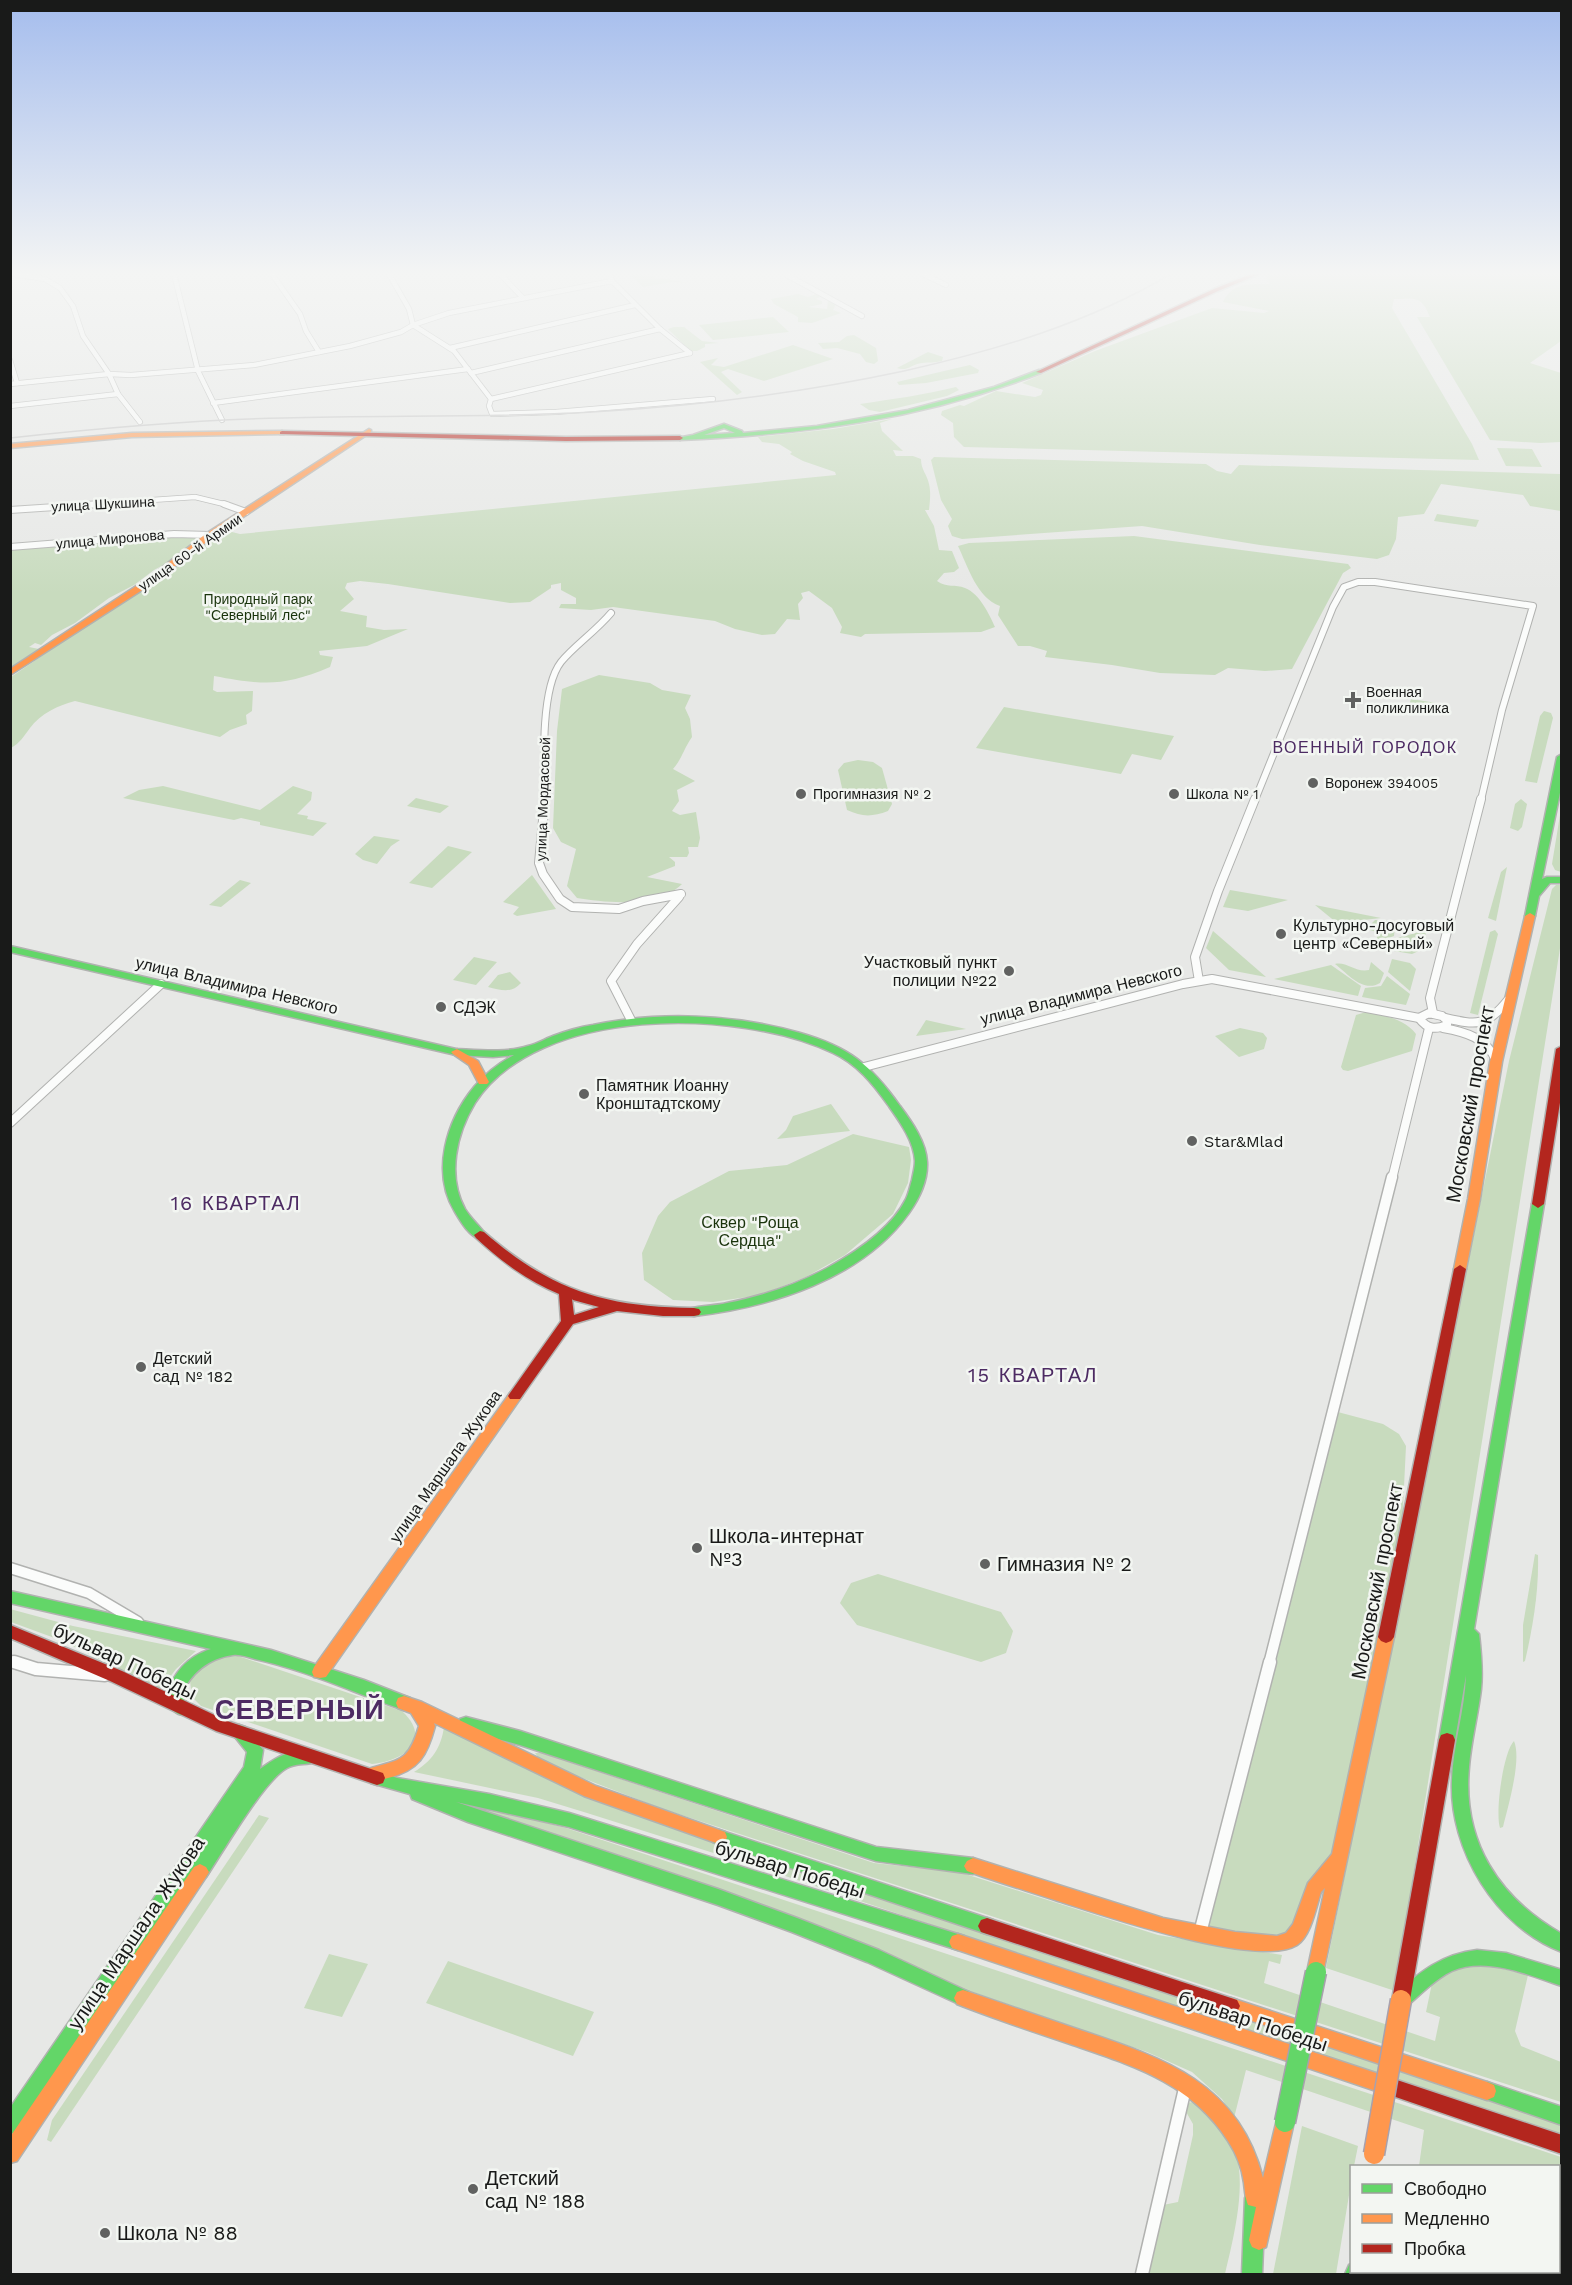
<svg xmlns="http://www.w3.org/2000/svg" width="1572" height="2285" font-family="'Work Sans',sans-serif">
  <rect width="100%" height="100%" fill="#e7e8e6"/>
  <!-- green -->
  <g fill="#c8dbbe">
    <polygon points="629,274 656,276 654,279 661,278 688,283 672,282 643,287"/>
    <path d="M1270,274L1561,275V341L1530,363L1561,373V442L1540,443L1490,440L1417,317H1430C1421,295 1416,299 1394,299L1392,308L1472,444L1479,460L964,447L954,437L953,423L941,415L942,411L960,405L964,406L996,391L1035,397L1041,395L1043,390L1022,383L1095,351L1212,308L1264,313L1269,311L1223,302C1232,282 1252,284 1270,284L1265,275Z"/>
    <polygon points="819,293 820,297 816,299 822,301 822,304 808,307 827,309 828,300 836,304 833,310 841,313 812,323 798,322 798,317 774,304 771,299 798,294 808,297"/>
    <polygon points="773,317 789,332 713,340 699,325"/>
    <polygon points="674,327 684,327 702,341 719,343 705,344 705,347 697,351 690,351 668,329"/>
    <polygon points="854,335 876,348 878,361 874,364 866,362 860,354 837,348 823,349 818,343 839,342 847,336"/>
    <polygon points="793,345 833,359 764,381 728,369 721,372 742,392 737,395 700,362 718,358 711,365 724,367"/>
    <path d="M928,352L943,357L942,361C934,363 929,362 922,363C912,364 907,372 897,368Z"/>
    <polygon points="970,365 979,370 978,373 926,383 899,385 897,382"/>
    <path d="M956,387L959,390L947,396L880,412L869,410L860,404C893,399 924,395 956,387Z"/>
    <path d="M892,419L880,423L882,431L903,451L893,450L896,456H913L921,459C921,470 927,474 929,484C931,492 930,501 929,510H925L934,526L939,550L952,551L959,568L954,572L944,573L937,581C947,588 955,584 965,588C980,594 989,614 995,627L981,632L865,634L861,637L840,633L842,627L832,608L809,591L801,593L803,598L798,604L800,620L787,619L775,634L762,635L735,629L715,621L613,607L591,610L559,608L561,604H576V598L561,590V583L551,585V588L530,602L510,603L388,584L360,581L347,583L345,588L354,599L340,611L367,616L366,627L384,630L408,629L367,646L319,651L320,655L333,657L330,667C283,687 263,685 214,676L213,690L217,692L253,691L252,711L246,715L247,724L230,730L220,737L75,701C59,705 40,714 30,728C24,736 20,743 11,748V677L221,534L232,532L240,534L836,475L835,472L803,461L790,454L792,452L779,444L762,442L758,437L833,429Z"/>
    <polygon points="1497,448 1532,449 1542,467 1506,466"/>
    <polygon points="934,457 1206,464 1217,471 1231,474 1239,465 1560,474 1561,511 1530,506 1523,495 1441,484 1424,514 1398,517 1396,539 1389,555 1377,559 1260,545 1142,526 962,539 952,536 948,526 952,519 941,500 931,460"/>
    <polygon points="1437,514 1479,520 1476,527 1434,521"/>
    <polygon points="174,534 204,537 190,545 182,555 154,570 134,585 109,598 75,623 52,635 41,645 35,643 29,647 39,649 11,667 11,547"/>
    <path d="M1134,536L1348,564L1351,568L1343,573L1292,669L1265,671L1228,668L1215,675L1160,673L1112,665L1045,657L1047,651L1030,646H1018L998,615L1000,606C977,598 968,567 958,546L969,543Z"/>
    <path d="M599,675L650,683L662,690L691,695L685,708L690,719L692,737C684,748 682,759 673,769L695,781L677,790L679,801L672,811L680,815L696,812L700,838L698,847H688L689,853L687,857H669L675,862V866L647,877L682,884C658,908 608,903 577,898L567,886L576,849L561,842L553,828L557,731L562,689Z"/>
    <polygon points="1411,699 1449,705 1447,714 1408,708"/>
    <polygon points="1004,707 1174,736 1161,760 1132,754 1121,774 976,748"/>
    <polygon points="1544,711 1551,713 1553,718 1537,783 1525,781 1540,716"/>
    <path d="M858,760L873,762L882,768L892,804L888,811C872,817 862,817 847,810L838,770L844,763Z"/>
    <polygon points="163,786 260,810 293,786 312,792 311,800 297,814 308,816 307,819 327,823 313,836 260,825 260,822 241,818 234,820 123,798 139,790"/>
    <polygon points="416,798 449,806 440,813 407,806"/>
    <polygon points="1521,799 1527,804 1522,827 1518,831 1510,828 1515,804"/>
    <polygon points="1561,809 1561,872 1555,870 1552,864"/>
    <polygon points="374,836 400,840 391,846 377,864 363,860 355,854"/>
    <polygon points="448,846 472,852 432,888 409,883"/>
    <polygon points="1507,867 1496,921 1488,918 1501,872"/>
    <polygon points="532,875 556,909 517,916 513,914 519,907 503,902"/>
    <polygon points="240,880 251,883 221,907 209,905"/>
    <polygon points="1556,885 1561,885 1561,942 1395,1991 1326,1968 1509,1061 1552,889"/>
    <polygon points="1230,890 1288,900 1248,911 1223,907"/>
    <polygon points="1315,905 1381,918 1337,923"/>
    <polygon points="1375,920 1387,920 1395,925 1394,936 1377,942 1377,932 1366,929"/>
    <polygon points="1427,930 1421,950 1412,954 1394,951 1397,938"/>
    <polygon points="1495,930 1498,934 1478,1015 1470,1013 1490,932"/>
    <polygon points="1213,931 1266,977 1229,970 1206,948"/>
    <polygon points="474,957 497,962 476,985 453,980"/>
    <polygon points="1392,959 1410,963 1416,969 1410,991 1388,972"/>
    <path d="M1371,962L1384,973L1380,983C1363,993 1348,974 1335,964C1346,961 1356,973 1369,970Z"/>
    <polygon points="1331,965 1361,986 1358,996 1274,979"/>
    <path d="M510,972L521,983C511,994 501,990 488,987L498,975Z"/>
    <polygon points="1387,976 1410,994 1406,1005 1362,997 1365,988 1381,986"/>
    <path d="M1366,1012C1384,1016 1404,1018 1416,1034L1412,1051L1348,1071L1343,1070L1341,1067L1356,1015Z"/>
    <polygon points="926,1020 966,1029 916,1036"/>
    <polygon points="1240,1028 1263,1033 1267,1038 1264,1049 1239,1057 1215,1036"/>
    <polygon points="831,1104 850,1131 777,1139 786,1130 793,1116"/>
    <polygon points="853,1134 909,1147 911,1160 908,1183 893,1214 845,1255 806,1277 761,1295 713,1302 673,1300 644,1280 642,1253 658,1216 670,1202 729,1171 787,1165"/>
    <polygon points="1334,1411 1383,1424 1399,1434 1406,1446 1403,1507 1405,1543 1342,1855 1292,1939 1200,1933"/>
    <path d="M1535,1554L1538,1555C1539,1591 1533,1626 1525,1661L1523,1662V1625Z"/>
    <polygon points="878,1574 1001,1612 1013,1631 1006,1653 981,1662 857,1625 840,1603 851,1583"/>
    <polygon points="10,1609 73,1626 196,1651 176,1669 161,1689 60,1640 11,1622"/>
    <path d="M238,1656L402,1711C433,1740 404,1761 372,1764L201,1706L192,1697L190,1681C204,1663 216,1657 238,1656Z"/>
    <path d="M444,1727L593,1800L764,1860L1561,2125V2135L761,1868L587,1813L538,1798L414,1772C432,1761 441,1748 444,1727Z"/>
    <path d="M1514,1741C1522,1760 1508,1806 1503,1827L1500,1828C1495,1813 1503,1752 1514,1741Z"/>
    <polygon points="535,1753 542,1753 874,1863 959,1872 1158,1935 1282,1955 1280,1964 1269,1961 1264,1983 1435,2041 1440,2017 1426,2012 1432,1983 1458,1969 1487,1965 1528,1975 1515,2031 1521,2046 1561,2062 1561,2102 660,1808 572,1774 538,1757"/>
    <polygon points="488,1808 566,1828 1561,2157 1561,2217 1559,2216 1558,2166 1419,2166 1424,2130 1246,2070 1234,2118 1222,2099 1192,2072 1147,2052 969,1991 826,1928 486,1813 481,1809"/>
    <polygon points="259,1815 269,1818 51,2142 47,2140 52,2120"/>
    <polygon points="329,1954 368,1964 342,2017 304,2008"/>
    <polygon points="448,1961 594,2012 573,2056 426,2003"/>
    <path d="M1193,2102L1198,2103C1209,2117 1225,2132 1233,2147C1249,2179 1233,2240 1225,2274H1147L1163,2205L1178,2202L1193,2135V2124L1185,2110L1187,2103Z"/>
    <polygon points="1302,2126 1358,2146 1354,2166 1352,2166 1351,2183 1336,2274 1273,2274"/>
  </g>
  <g fill="none" stroke-linecap="round" stroke-linejoin="round">
    <defs>
      <g id="street-far4">
        <polyline points="13,274 45,279 60,288 73,306 83,336 109,374 118,394 140,422"/>
        <polyline points="174,274 198,371 222,420"/>
        <polyline points="272,274 300,314 306,331 319,352"/>
        <polyline points="389,274 409,309 413,325 454,351 491,399 489,406 492,414 556,412 713,399"/>
        <polyline points="500,274 523,298"/>
        <polyline points="785,274 862,316"/>
        <polyline points="923,274 946,285"/>
        <polyline points="612,281 660,329 690,353"/>
        <polyline points="450,348 635,305"/>
        <polyline points="10,360 17,383"/>
        <polyline points="471,373 660,329"/>
        <polyline points="10,384 109,374 131,375 254,365 350,346 401,332 413,325 449,313 612,281 610,274"/>
        <polyline points="491,399 690,353"/>
        <polyline points="213,403 468,369"/>
        <polyline points="10,406 118,394"/>
        <polyline points="80,505 195,497 228,505"/>
      </g>
      <g id="street-far3">
        <polyline points="224,504 246,512"/>
        <polyline points="10,510 101,504"/>
        <polyline points="10,547 174,534 210,535"/>
        <path d="M545,800C544,766 540,689 561,662C574,646 596,631 611,613"/>
        <polyline points="1255,800 1333,607 1344,587 1358,582 1375,582 1533,606 1502,710 1481,800"/>
      </g>
      <g id="street-far2">
        <polyline points="545,799 539,863 543,874 560,899 572,907 619,909 643,901 681,894"/>
        <polyline points="1199,981 1195,957 1218,891 1255,799"/>
        <path d="M1429,1013L1442,1016L1447,1020V1025C1435,1030 1427,1029 1419,1018Z"/>
        <polyline points="1433,1013 1430,998 1481,799"/>
        <path d="M1445,1018C1476,1025 1487,1027 1508,1000"/>
        <polyline points="631,1020 611,981 637,944 679,897"/>
        <path d="M1443,1028C1466,1032 1486,1038 1496,1060"/>
        <polyline points="864,1067 1183,984 1212,979 1419,1018"/>
        <polyline points="10,1123 161,984"/>
        <polyline points="1392,1179 1429,1028"/>
      </g>
      <g id="street-far1">
        <polyline points="10,1568 89,1593 138,1622"/>
        <polyline points="10,1661 19,1664"/>
        <polyline points="1269,1664 1392,1177"/>
      </g>
      <g id="street">
        <polyline points="14,1662 36,1669 105,1675"/>
        <polyline points="1200,1933 1270,1662"/>
        <polyline points="1142,2274 1186,2084"/>
      </g>
      <g id="fast">
        <path d="M1039,370L1041,371V373C920,420 809,434 680,440L677,438L693,435L724,424L742,431L743,433L817,426L908,410L994,387ZM724,428L735,433L704,435Z"/>
        <polygon points="1562,754 1562,783 1542,879 1547,877 1562,877 1562,883 1550,883 1539,896 1535,916 1530,919 1525,916 1557,757"/>
        <path d="M10,946L456,1049C478,1050 507,1053 528,1046C537,1044 545,1039 553,1036C566,1031 580,1027 593,1025C659,1011 734,1014 800,1033C849,1047 870,1064 900,1106C912,1122 926,1142 927,1162C928,1180 919,1199 909,1213C862,1279 771,1307 694,1316L689,1315L687,1312L689,1309C702,1305 715,1306 727,1303C762,1296 796,1285 827,1268C856,1252 891,1229 906,1199C909,1193 910,1186 912,1180C913,1174 915,1168 915,1161C914,1141 900,1122 888,1105C873,1084 857,1064 833,1053C738,1008 538,1005 475,1103C456,1134 447,1176 465,1209C471,1219 480,1226 486,1235L480,1239C469,1236 461,1222 455,1212C431,1173 446,1121 474,1087C485,1074 499,1063 514,1055L493,1057L456,1055L10,952Z"/>
        <path d="M1538,1200L1544,1204L1474,1629L1479,1634C1481,1652 1483,1671 1481,1689C1478,1715 1471,1741 1469,1767C1462,1842 1499,1898 1562,1934V1952C1496,1927 1449,1850 1452,1780C1453,1745 1465,1711 1466,1675L1455,1740L1453,1745L1447,1747L1441,1745L1439,1740L1532,1204Z"/>
        <path d="M10,1591L271,1650L364,1680L410,1698L412,1703L410,1708L404,1710C354,1693 306,1670 255,1659C248,1657 240,1654 233,1655C209,1658 190,1673 181,1696L190,1709L188,1714C176,1718 170,1707 165,1697C174,1673 186,1657 211,1649L10,1603Z"/>
        <polygon points="466,1717 520,1731 876,1847 973,1858 979,1861 982,1866 979,1871 973,1874 876,1861 520,1745 460,1729 458,1724 460,1719"/>
        <path d="M239,1725L245,1727L263,1750L260,1769C276,1758 295,1745 315,1752L317,1757L315,1762C306,1765 295,1763 287,1768C264,1780 223,1852 206,1877L200,1880L194,1877L192,1872L17,2132L10,2134V2108L244,1767L247,1752L231,1732L233,1727Z"/>
        <polygon points="377,1771 397,1778 489,1794 569,1813 964,1936 967,1942 964,1948 958,1950 569,1827 456,1802 718,1889 797,1918 879,1950 969,1992 972,1998 969,2004 963,2006 867,1962 792,1932 718,1905 468,1822 412,1799 410,1794 371,1783 369,1778 371,1773"/>
        <polygon points="719,1830 987,1918 993,1920 996,1926 993,1932 987,1934 713,1842 711,1837 713,1832"/>
        <path d="M1477,1950L1506,1953L1562,1970V1986C1529,1975 1486,1956 1452,1971C1435,1979 1421,1994 1407,2006L1401,2008L1395,2006L1392,2000L1395,1994C1420,1972 1442,1954 1477,1950Z"/>
        <polygon points="1487,2082 1562,2107 1562,2125 1480,2097 1478,2091 1480,2085"/>
        <polygon points="1255,2188 1262,2191 1265,2198 1262,2274 1242,2274 1245,2198 1248,2191"/>
        <polygon points="1352,2264 1352,2272 1366,2272 1365,2274 1345,2274 1349,2265"/>
      </g>
      <g id="slow">
        <polygon points="369,429 371,430 371,432 213,537 153,583 10,675 10,669 147,579 207,533"/>
        <polygon points="282,431 284,432 284,434 132,437 10,448 10,444 132,433"/>
        <polygon points="1530,913 1535,916 1502,1062 1480,1199 1466,1269 1460,1273 1454,1269 1468,1199 1490,1062 1525,916"/>
        <polygon points="457,1049 478,1061 489,1082 487,1084 479,1084 469,1065 453,1054 451,1052"/>
        <polygon points="515,1391 520,1393 522,1396 520,1399 326,1677 320,1678 314,1677 312,1672 314,1667 510,1393"/>
        <path d="M1386,1631L1391,1633L1394,1637L1322,1978L1316,1980L1310,1978L1307,1972L1325,1888L1321,1892C1316,1907 1311,1936 1297,1945C1258,1969 1103,1915 1058,1901C1028,1891 997,1882 967,1871L964,1866L967,1861L973,1858L1163,1918L1235,1932L1277,1936L1286,1933L1293,1924L1308,1883L1332,1854L1378,1637L1381,1633Z"/>
        <path d="M404,1696L422,1702L596,1786L725,1832L727,1837L725,1842L719,1844L584,1796L434,1723L435,1726C427,1756 419,1770 388,1778C380,1780 373,1783 365,1780L363,1775L365,1770C397,1759 408,1765 419,1726L411,1713L398,1708L396,1703L398,1698Z"/>
        <polygon points="200,1864 206,1867 209,1872 206,1877 17,2161 10,2163 10,2137 194,1867"/>
        <polygon points="958,1934 1391,2078 1398,2081 1400,2087 1398,2093 1391,2096 958,1950 952,1948 949,1942 952,1936"/>
        <path d="M963,1990C1002,2003 1041,2017 1080,2030C1164,2058 1239,2083 1263,2178L1278,2115L1285,2113L1292,2115L1294,2122L1266,2247L1259,2250L1252,2247L1249,2240L1256,2207L1248,2205C1245,2197 1245,2191 1244,2183C1242,2168 1236,2153 1228,2141C1191,2083 1134,2066 1073,2045C1034,2032 995,2019 957,2004L954,1998L957,1992Z"/>
        <polygon points="1231,1998 1487,2082 1494,2085 1496,2091 1494,2097 1487,2100 1231,2014 1225,2012 1222,2006 1225,2000"/>
      </g>
      <g id="jam">
        <polygon points="1251,274 1260,274 1218,291 1041,373 1036,372 1214,289"/>
        <polygon points="282,431 566,437 680,436 683,438 680,440 566,441 280,434 280,432"/>
        <polygon points="1562,1046 1562,1090 1544,1204 1538,1208 1532,1204 1556,1049"/>
        <path d="M480,1231L484,1232C552,1291 605,1307 694,1308L699,1309L701,1312L699,1315L694,1316H663L617,1311L573,1324L520,1399H510L508,1396L510,1393L561,1321L559,1294C527,1281 501,1261 476,1238L474,1235ZM572,1299L573,1300L599,1307L574,1315Z"/>
        <polygon points="1460,1265 1466,1269 1394,1637 1391,1641 1386,1643 1381,1641 1378,1637 1454,1269"/>
        <polygon points="10,1625 122,1671 227,1721 383,1773 385,1778 383,1783 377,1785 216,1731 110,1681 10,1638"/>
        <polygon points="1447,1733 1453,1735 1455,1740 1410,2000 1407,2006 1401,2008 1395,2006 1392,2000 1439,1740 1441,1735"/>
        <polygon points="987,1918 1231,1998 1237,2000 1240,2006 1237,2012 1231,2014 987,1934 981,1932 978,1926 981,1920"/>
        <polygon points="1391,2078 1562,2135 1562,2154 1384,2093 1382,2087 1384,2081"/>
        <polygon points="1456,2272 1482,2272 1483,2274 1457,2274"/>
      </g>
    </defs>
    <!-- street-far4 casing -->
    <use href="#street-far4" stroke="#b1b2b0" stroke-width="6"/>
    <!-- street-far3 casing -->
    <use href="#street-far3" stroke="#b1b2b0" stroke-width="8"/>
    <!-- street-far2 casing -->
    <use href="#street-far2" stroke="#b1b2b0" stroke-width="10"/>
    <!-- street-far1 casing -->
    <use href="#street-far1" stroke="#b1b2b0" stroke-width="13"/>
    <!-- street casing -->
    <use href="#street" stroke="#b1b2b0" stroke-width="15"/>
    <!-- fast casing -->
    <use href="#fast" stroke="#b1b2b0" stroke-width="3"/>
    <!-- slow casing -->
    <use href="#slow" stroke="#b1b2b0" stroke-width="3"/>
    <!-- jam casing -->
    <use href="#jam" stroke="#b1b2b0" stroke-width="3"/>
    <!-- street-far4 -->
    <use href="#street-far4" stroke="#fbfcfb" stroke-width="4.5"/>
    <!-- street-far3 -->
    <use href="#street-far3" stroke="#fbfcfb" stroke-width="6"/>
    <!-- street-far2 -->
    <use href="#street-far2" stroke="#fbfcfb" stroke-width="8"/>
    <!-- street-far1 -->
    <use href="#street-far1" stroke="#fbfcfb" stroke-width="10"/>
    <!-- street -->
    <use href="#street" stroke="#fbfcfb" stroke-width="12"/>
    <!-- fast -->
    <use href="#fast" fill="#63d668" fill-rule="evenodd"/>
    <!-- slow -->
    <use href="#slow" fill="#ff974d" fill-rule="evenodd"/>
    <!-- jam -->
    <use href="#jam" fill="#b3261e" fill-rule="evenodd"/>
    <!-- rail -->
    <path stroke="#c5c5c5" stroke-width="1.5" d="M10,438C101,428 191,420 283,418C386,415 489,418 592,412C697,406 801,393 904,371C998,350 1088,323 1171,274"/>
    <defs>
      <polyline id="fast-bridge" points="1285,2122 1316,1972"/>
      <polyline id="slow-bridge" points="1374,2154 1401,2000"/>
    </defs>
    <!-- fast-bridge casing -->
    <use href="#fast-bridge" stroke="#a8a1ad" stroke-width="23" stroke-linecap="butt"/>
    <!-- slow-bridge casing -->
    <use href="#slow-bridge" stroke="#a8a1ad" stroke-width="23" stroke-linecap="butt"/>
    <!-- fast-bridge -->
    <use href="#fast-bridge" stroke="#63d668" stroke-width="20"/>
    <!-- slow-bridge -->
    <use href="#slow-bridge" stroke="#ff974d" stroke-width="20"/>
  </g>
  <!-- sky -->
  <linearGradient id="sky" x2="0" y2="1"><stop stop-color="#a5bded"/><stop offset="0.46" stop-color="#f4f5f4"/><stop offset="1" stop-color="#f4f5f4" stop-opacity="0"/></linearGradient>
  <rect width="1572" height="594" fill="url(#sky)"/>
  <!-- markers -->
  <g fill="#616261" stroke="#f3f6f2" stroke-width="2">
    <path d="M1350 691h6v6h6v6h-6v6h-6v-6h-6v-6h6z"/>
    <circle cx="1313" cy="783" r="6"/>
    <circle cx="801" cy="794" r="6"/>
    <circle cx="1174" cy="794" r="6"/>
    <circle cx="1281" cy="934" r="6"/>
    <circle cx="1009" cy="971" r="6"/>
    <circle cx="441" cy="1007" r="6"/>
    <circle cx="584" cy="1094" r="6"/>
    <circle cx="1192" cy="1141" r="6"/>
    <circle cx="141" cy="1367" r="6"/>
    <circle cx="697" cy="1548" r="6"/>
    <circle cx="985" cy="1564" r="6"/>
    <circle cx="473" cy="2189" r="6"/>
    <circle cx="105" cy="2233" r="6"/>
  </g>
  <g text-anchor="middle" stroke-width="5" stroke-linejoin="round" paint-order="stroke">
    <!-- far-street labels -->
    <g font-size="14" fill="#191a19" stroke="#f3f6f2">
      <text transform="translate(103 504) rotate(-3)" y="5">улица Шукшина</text>
      <text transform="translate(110 539) rotate(-5)" y="5">улица Миронова</text>
      <text transform="translate(190 552) rotate(-35)" y="5">улица 60-й Армии</text>
      <text transform="translate(543 799) rotate(-88)" y="5">улица Мордасовой</text>
    </g>
    <!-- far-park labels -->
    <g font-size="14" fill="#19330b" stroke="#f3f6f2">
      <text x="258" y="604">Природный парк<tspan x="258" dy="16">"Северный лес"</tspan></text>
    </g>
    <!-- far-poi labels -->
    <g font-size="14" fill="#191a19" stroke="#f3f6f2" text-anchor="start">
      <text x="1366" y="697">Военная<tspan x="1366" dy="16">поликлиника</tspan></text>
      <text x="1325" y="788">Воронеж 394005</text>
      <text x="813" y="799">Прогимназия № 2</text>
      <text x="1186" y="799">Школа № 1</text>
    </g>
    <!-- far-quarter labels -->
    <g font-size="16" letter-spacing="1.5" fill="#4d2b63" stroke="#f3f6f2">
      <text x="1365" y="753">ВОЕННЫЙ ГОРОДОК</text>
    </g>
    <!-- poi labels -->
    <g font-size="16" fill="#191a19" stroke="#f3f6f2" text-anchor="start">
      <text x="1293" y="931">Культурно-досуговый<tspan x="1293" dy="18">центр «Северный»</tspan></text>
      <text x="997" y="968" text-anchor="end">Участковый пункт<tspan x="997" dy="18">полиции №22</tspan></text>
      <text x="453" y="1013">СДЭК</text>
      <text x="596" y="1091">Памятник Иоанну<tspan x="596" dy="18">Кронштадтскому</tspan></text>
      <text x="1204" y="1147">Star&amp;Mlad</text>
      <text x="153" y="1364">Детский<tspan x="153" dy="18">сад № 182</tspan></text>
    </g>
    <!-- street labels -->
    <g font-size="16" fill="#191a19" stroke="#f3f6f2">
      <text transform="translate(237 985) rotate(13)" y="6">улица Владимира Невского</text>
      <text transform="translate(1081 994) rotate(-14)" y="6">улица Владимира Невского</text>
      <text transform="translate(445 1466) rotate(-55)" y="6">улица Маршала Жукова</text>
    </g>
    <!-- park labels -->
    <g font-size="16" fill="#19330b" stroke="#f3f6f2">
      <text x="750" y="1228">Сквер "Роща<tspan x="750" dy="18">Сердца"</tspan></text>
    </g>
    <!-- near-street labels -->
    <g font-size="20" fill="#191a19" stroke="#f3f6f2">
      <text transform="translate(1470 1104) rotate(-80)" y="7">Московский проспект</text>
      <text transform="translate(1377 1581) rotate(-79)" y="7">Московский проспект</text>
      <text transform="translate(125 1661) rotate(25)" y="7">бульвар Победы</text>
      <text transform="translate(790 1869) rotate(17)" y="7">бульвар Победы</text>
      <text transform="translate(136 1933) rotate(-56)" y="7">улица Маршала Жукова</text>
      <text transform="translate(1253 2021) rotate(18)" y="7">бульвар Победы</text>
    </g>
    <!-- quarter labels -->
    <g font-size="20" letter-spacing="1.5" fill="#4d2b63" stroke="#f3f6f2">
      <text x="236" y="1210">16 КВАРТАЛ</text>
      <text x="1033" y="1382">15 КВАРТАЛ</text>
    </g>
    <!-- near-poi labels -->
    <g font-size="20" fill="#191a19" stroke="#f3f6f2" text-anchor="start">
      <text x="709" y="1543">Школа-интернат<tspan x="709" dy="23">№3</tspan></text>
      <text x="997" y="1571">Гимназия № 2</text>
      <text x="485" y="2185">Детский<tspan x="485" dy="23">сад № 188</tspan></text>
      <text x="117" y="2240">Школа № 88</text>
    </g>
    <!-- near-district labels -->
    <g font-size="27" font-weight="bold" letter-spacing="1.5" fill="#4d2b63" stroke="#f3f6f2">
      <text x="300" y="1719">СЕВЕРНЫЙ</text>
    </g>
  </g>
  <!-- border -->
  <rect width="1572" height="2285" fill="none" stroke="#191a19" stroke-width="24"/>
  <!-- legend -->
  <rect x="1350" y="2165" width="210" height="108" fill="#f3f6f2" stroke="#9c9e9b" stroke-width="1.5"/>
  <rect x="1362" y="2184" width="30" height="9" fill="#63d668" stroke="#9c9e9b" stroke-width="1.5"/>
  <text x="1404" y="2195" font-size="18" fill="#191a19">Свободно</text>
  <rect x="1362" y="2214" width="30" height="9" fill="#ff974d" stroke="#9c9e9b" stroke-width="1.5"/>
  <text x="1404" y="2225" font-size="18" fill="#191a19">Медленно</text>
  <rect x="1362" y="2244" width="30" height="9" fill="#b3261e" stroke="#9c9e9b" stroke-width="1.5"/>
  <text x="1404" y="2255" font-size="18" fill="#191a19">Пробка</text>
</svg>
